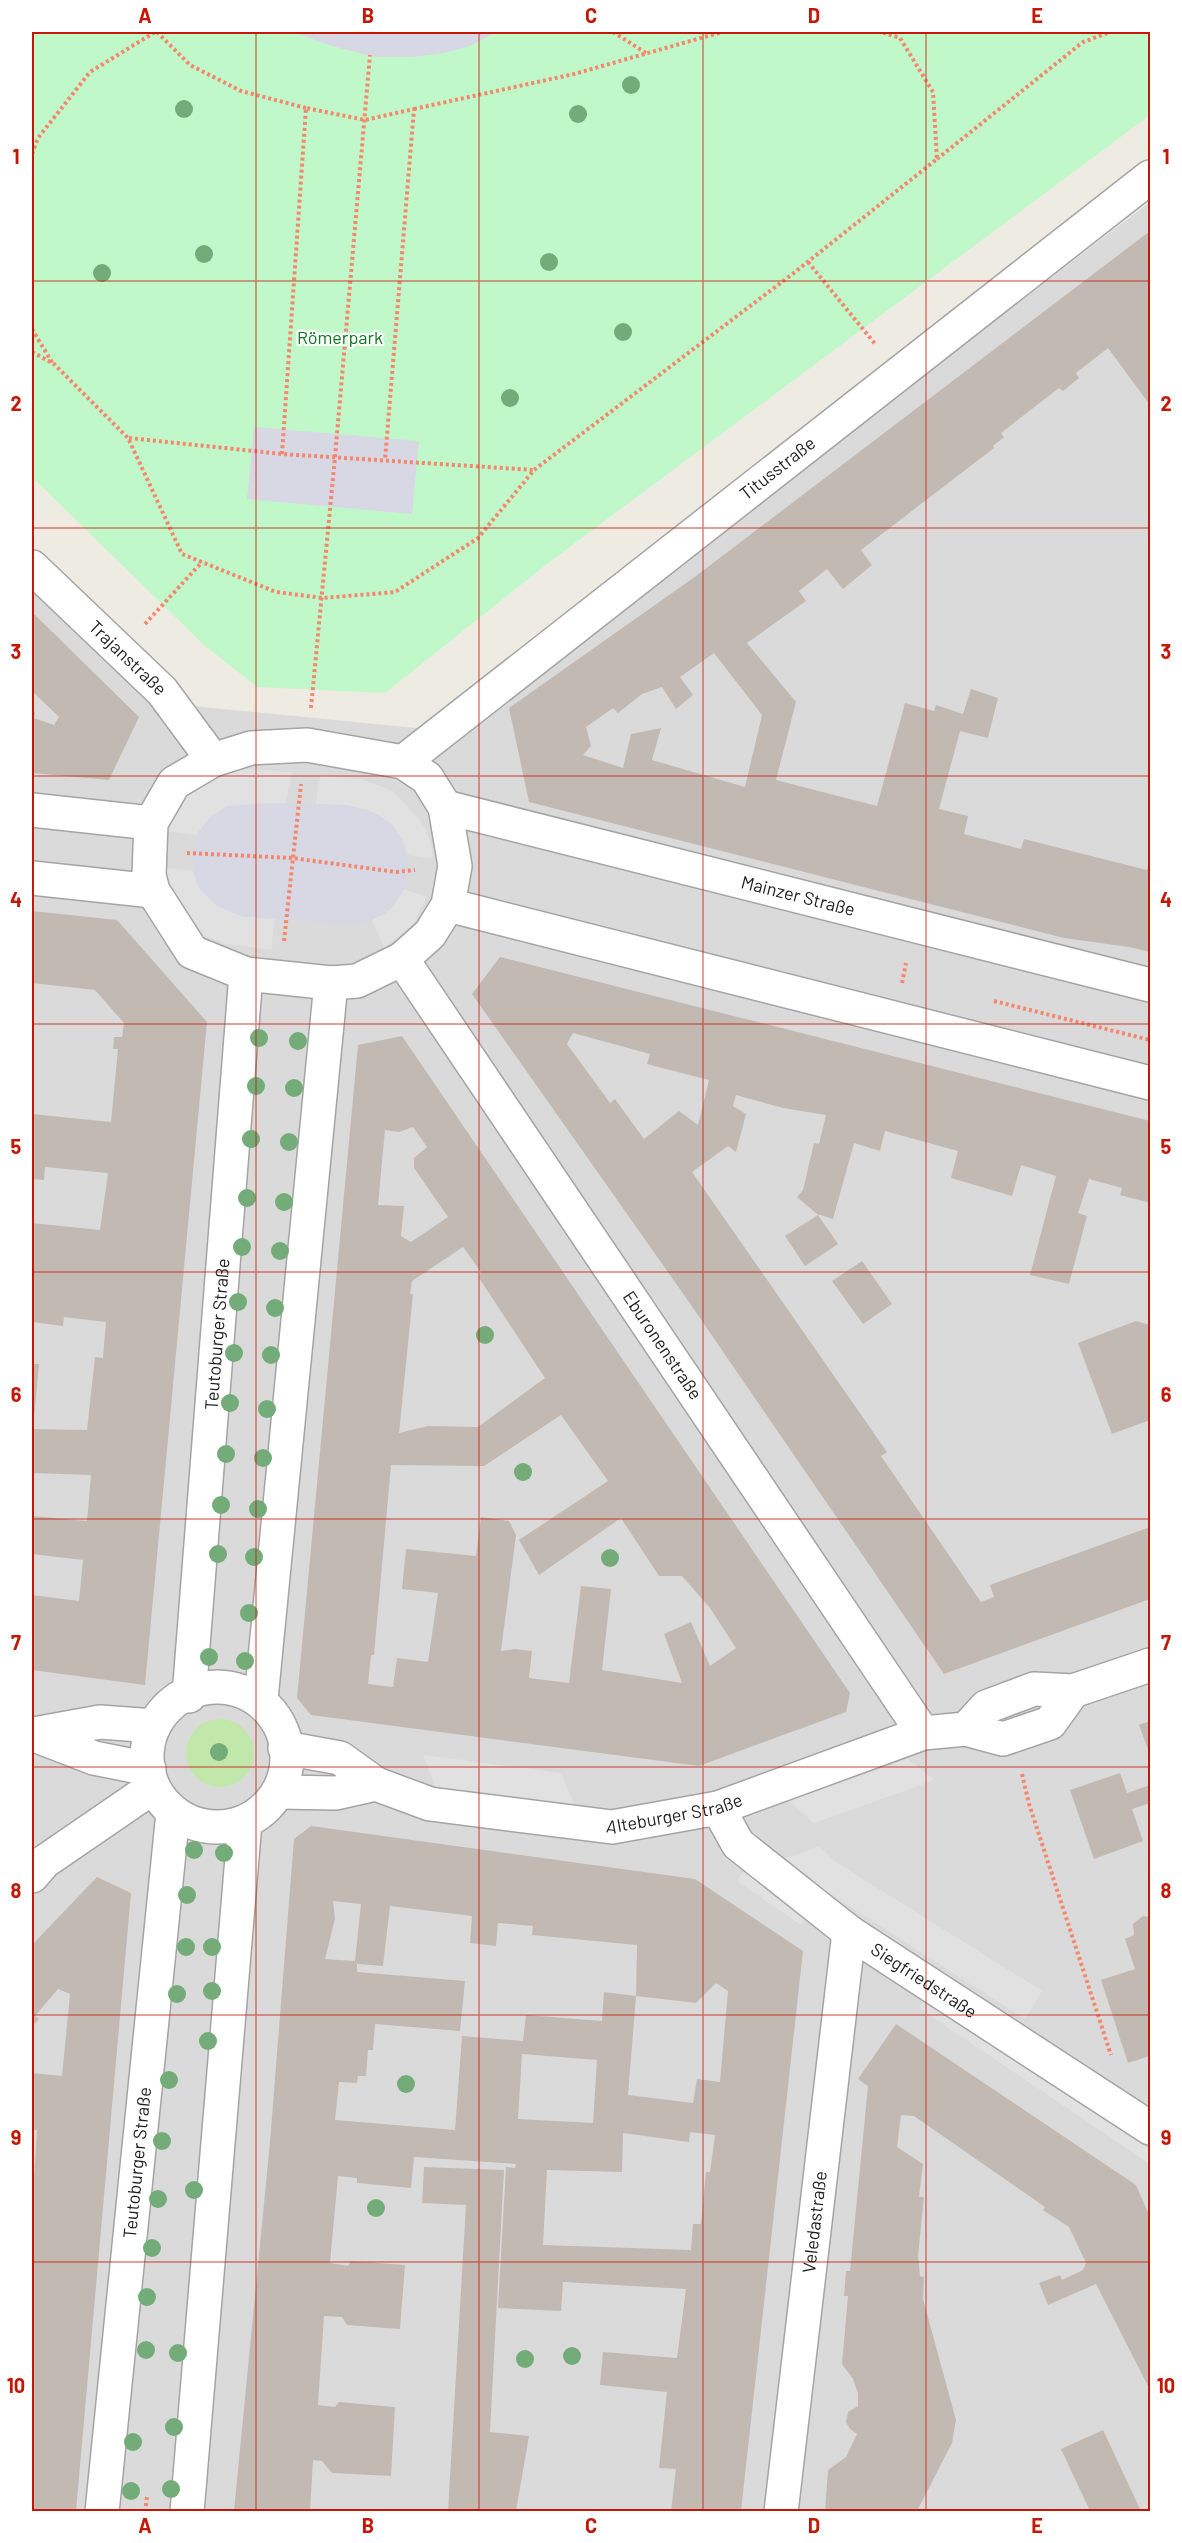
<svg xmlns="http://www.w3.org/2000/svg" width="1182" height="2543" font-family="Barlow,sans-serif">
  <rect width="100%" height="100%" fill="#eeebe3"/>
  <!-- residential -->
  <polygon fill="#dbdada" points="1150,202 1150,2511 32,2511 32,583 152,702 466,733 906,388"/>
  <!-- grass -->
  <circle fill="#c2e7aa" cx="220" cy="1753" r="34"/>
  <!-- park -->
  <polygon fill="#c0f8ca" points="32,32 1150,32 1150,115 552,560 385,693 257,687 204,645 32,477"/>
  <!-- parking -->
  <g fill="#e1e1e1">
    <polygon points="246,769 292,772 286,803 227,806 210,817 197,835 166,831 174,811 186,796 197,786 210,778 228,771"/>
    <polygon points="320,775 361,779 393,791 419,819 426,830 432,847 433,859 407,855 402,838 367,810 345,805 316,804"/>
    <polygon points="161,868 193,871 195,878 241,916 274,919 272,950 225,944 205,936 190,925 179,912"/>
    <polygon points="404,889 427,897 413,924 384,948 372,920 384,914 394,905"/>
    <polygon points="423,1755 561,1773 575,1806 436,1788"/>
    <polygon points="908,1759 935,1780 814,1823 789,1801"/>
    <polygon points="819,1846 834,1861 1042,1991 1025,2019 801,1875 785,1859"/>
    <polygon points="744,1871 807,1915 801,1925 737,1881"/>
    <polygon points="925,1998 1150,2150 1150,2164 919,2008"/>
  </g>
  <!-- plaza -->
  <g fill="#d8d7e4">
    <polygon points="293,32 496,32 470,46 444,53 412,57 375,57 332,46"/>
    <polygon points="254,427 419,441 412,514 247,499"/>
    <polygon points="269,803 345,805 367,810 382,817 394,827 402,839 409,864 404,889 394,905 384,914 372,920 350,925 241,916 217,906 200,890 195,878 192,854 199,831 210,817 227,806"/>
  </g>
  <!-- building -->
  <g fill="#c2bab2" fill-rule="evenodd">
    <path d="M1150,231V405L1108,348L1076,373L1079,378L1063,391L1059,388L1001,433L1004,437L993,446L994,448L861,550L872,565L843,589L827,569L799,591L806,601L747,643L796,702L776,780L877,806L905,703L934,711L936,705L963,714L971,689L998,698L988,738L960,731L939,809L968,816L964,834L1021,849L1024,839L1147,870L1150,860V952L1129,947L1064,938L529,802L509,708L696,576ZM714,653L762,715L745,787L652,760L661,728L631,734L623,768L583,755L591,746L586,727L613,708L618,713L642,694L662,687L676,709L693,695L680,677Z"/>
    <polygon points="32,612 139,717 109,780 32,773 32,711 35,712 34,718 54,725 59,717 32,691"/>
    <polygon points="32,911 117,920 207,1022 145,1685 32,1670 32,1595 79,1601 83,1560 32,1554 32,1516 87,1521 91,1475 32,1473 32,1364 39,1364 33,1429 87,1430 95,1357 103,1358 106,1322 64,1317 63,1326 32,1322 32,1223 100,1230 108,1173 45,1167 44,1180 32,1179 32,1114 111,1122 118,1049 113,1049 114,1037 122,1037 124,1023 95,990 32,983"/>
    <path d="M500,957L1150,1121V1203L1120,1195L1122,1188L1089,1179L1078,1213L1087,1216L1069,1284L1030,1275L1056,1176L1021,1165L1012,1196L951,1178L958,1151L885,1131L880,1151L854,1143L833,1219L817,1214L797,1197L803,1190L814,1143L819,1144L826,1115L783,1108L736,1095L733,1106L746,1114L736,1152L728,1146L692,1172L887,1452L881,1456L981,1602L994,1597L990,1585L1150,1527V1599L944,1674L689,1302L472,994ZM573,1033L650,1054L647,1064L709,1080L698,1125L679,1111L644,1139L615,1099L610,1103L567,1044Z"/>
    <path d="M402,1036L850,1693L846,1712L699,1766L311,1715L297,1698L358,1045ZM413,1127L427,1147L414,1158V1168L448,1217L411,1242L401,1236L404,1206L378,1205L385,1130L399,1132ZM463,1247L481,1272L479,1278L545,1378L478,1427L428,1426L399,1433L413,1294H410L412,1281ZM561,1415L608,1481L519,1540L539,1575L621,1518L659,1576H682L710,1608L736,1648L710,1666L691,1622L664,1634L682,1683L602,1670L611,1589L581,1586L569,1683L529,1678L532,1651L515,1649L501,1651L516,1535L509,1521L481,1517L476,1556L406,1549L402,1589L438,1593L428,1662L397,1658L393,1687L368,1684L371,1655H374L391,1465L484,1466Z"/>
    <polygon points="818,1215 838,1244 805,1266 785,1236"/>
    <polygon points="862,1261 892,1304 863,1324 832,1281"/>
    <polygon points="1136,1321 1150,1325 1150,1420 1112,1434 1078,1343"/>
    <polygon points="1150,1721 1150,1755 1139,1725"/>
    <polygon points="1120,1773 1127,1793 1150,1785 1150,1803 1132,1809 1143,1841 1094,1859 1070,1790"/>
    <path d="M311,1826L695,1879L803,1951L741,2511H671L676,2469L659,2468L667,2392L600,2385L603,2352L677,2358L686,2289L563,2282L561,2311L498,2308L506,2167L515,2168L516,2164L414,2157L411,2188L357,2183V2178L338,2176L330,2263L348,2266L351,2261L405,2265L400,2329L347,2325L342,2317L324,2316L321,2360L318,2405L335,2407L339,2402L395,2407L391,2476L332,2473L322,2461L313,2460L310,2511H234L270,2142L294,1839ZM333,1901L361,1904L355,1961L325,1959L335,1919ZM390,1906L472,1916L470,1943L496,1946L498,1923L533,1926L532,1935L637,1945L636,1996L696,2003L716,1983L728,1991L720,2082L697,2079L693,2103L628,2095L636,1996L604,1992L602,2021L526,2015L523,2041L462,2036L455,2130L335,2120L339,2082L357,2083L358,2076H366L368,2050H373L375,2024L460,2031L465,1981L357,1972V1964L383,1966ZM522,2054L597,2060L593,2123L518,2119ZM690,2132L715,2135L710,2172H706L701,2224H693L691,2250L543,2245L547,2170L622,2172L623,2133L689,2142Z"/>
    <polygon points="97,1877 131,1893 76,2511 32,2511 32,2209 37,2130 32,2130 32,2073 62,2076 70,1994 58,1989 35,2016 39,2019 32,2026 32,1945"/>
    <polygon points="1143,1916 1150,1917 1150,2056 1128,2063 1101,1980 1135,1969 1125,1939 1134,1935 1133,1924"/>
    <polygon points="896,2024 1136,2185 1150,2217 1150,2390 1096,2284 1048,2305 1039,2283 1060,2275 1062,2280 1083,2270 1086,2263 1069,2227 1043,2210 1045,2207 914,2116 901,2115 897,2147 923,2164 919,2197 924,2197 918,2256 920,2276 924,2277 923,2299 956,2420 952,2443 917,2511 825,2511 828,2470 846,2457 857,2434 850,2429 846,2422 848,2412 858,2406 858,2393 853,2379 842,2364 848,2296 844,2296 846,2271 850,2271 868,2086 858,2079"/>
    <polygon points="424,2167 504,2170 490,2432 529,2436 516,2511 448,2511 466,2205 422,2203"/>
    <polygon points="1103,2430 1141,2511 1090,2511 1061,2449"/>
  </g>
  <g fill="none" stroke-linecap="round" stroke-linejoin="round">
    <defs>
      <g id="minor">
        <path id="s1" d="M32,567L162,691L213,760"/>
        <polygon points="307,745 403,762 427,778 445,807 455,866 448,905 430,934 402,959 357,981 331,983 246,974 192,952 153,891 149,875 151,823 174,783 213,760 251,748"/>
        <path id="s2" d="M403,762L1150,177"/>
        <path id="s3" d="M445,807L1150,985"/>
        <polyline points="32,810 151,823"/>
        <polyline points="32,878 153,891"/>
        <polyline points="448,905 1150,1083"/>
        <path id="s4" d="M402,959L923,1733"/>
        <circle cx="217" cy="1757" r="70"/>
        <path id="s5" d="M189,1696L246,974"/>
        <polyline points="261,1699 331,983"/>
        <polyline points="966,1729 986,1707 1034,1689 1073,1691 1150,1665"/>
        <polyline points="32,1734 94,1758 149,1769"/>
        <polyline points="34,1734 100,1722 154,1726"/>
        <path id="s6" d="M285,1748L340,1758L376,1784L430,1804L612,1827L718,1808L923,1733L966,1729L1003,1739L1050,1723L1073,1691"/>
        <polyline points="278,1792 336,1793 376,1784"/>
        <path id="s7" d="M718,1808L738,1844L849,1932L1150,2128"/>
        <polyline points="32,1876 44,1862 152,1788"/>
        <path id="s8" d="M102,2512L173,1813"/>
        <polyline points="187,2512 245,1822"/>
        <path id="s9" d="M781,2512L849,1932"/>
      </g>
    </defs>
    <!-- minor casing -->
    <use href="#minor" stroke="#a4a4a4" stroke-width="36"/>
    <!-- path -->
    <g stroke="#f6876c" stroke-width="4" stroke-dasharray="3 3" stroke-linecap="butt">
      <polyline points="157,32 190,65 241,91 306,108"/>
      <polyline points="613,32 646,53"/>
      <polyline points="414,109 574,74 722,32"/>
      <polyline points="32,154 38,138 90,72 155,32"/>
      <polyline points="937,159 1083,42 1110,32"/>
      <polyline points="808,262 876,345"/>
      <polyline points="32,329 53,364"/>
      <polyline points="32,352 54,364 128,438 182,554 276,592 323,598 395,592 478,538 534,470 795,272 937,159 933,92 900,38 881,32"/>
      <polyline points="129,438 282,454 534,470"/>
      <polyline points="282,454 306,108 365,120 414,109 385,460"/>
      <polyline points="145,624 202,562"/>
      <polyline points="311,708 335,457 370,55"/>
      <polyline points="187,853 292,858 396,872 415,870"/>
      <polyline points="284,941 301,784"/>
      <polyline points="902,983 906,963"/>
      <polyline points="994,1001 1150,1040"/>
      <polyline points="1022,1774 1029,1804 1111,2055"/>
      <polyline points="145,2512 147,2497"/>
    </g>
    <!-- minor -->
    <use href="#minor" stroke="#fff" stroke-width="33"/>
  </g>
  <!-- trees -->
  <g fill="#73ac78">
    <circle cx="631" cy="85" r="9"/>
    <circle cx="184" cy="109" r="9"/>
    <circle cx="578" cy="114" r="9"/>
    <circle cx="204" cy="254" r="9"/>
    <circle cx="549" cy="262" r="9"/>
    <circle cx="102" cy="273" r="9"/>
    <circle cx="623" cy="332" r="9"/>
    <circle cx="510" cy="398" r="9"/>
    <circle cx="259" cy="1038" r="9"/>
    <circle cx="298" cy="1041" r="9"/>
    <circle cx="256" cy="1086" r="9"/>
    <circle cx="294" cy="1088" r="9"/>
    <circle cx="251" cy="1139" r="9"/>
    <circle cx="289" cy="1142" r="9"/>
    <circle cx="247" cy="1198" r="9"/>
    <circle cx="284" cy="1202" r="9"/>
    <circle cx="242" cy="1247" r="9"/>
    <circle cx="280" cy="1251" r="9"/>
    <circle cx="238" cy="1302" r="9"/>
    <circle cx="275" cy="1308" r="9"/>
    <circle cx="485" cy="1335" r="9"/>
    <circle cx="234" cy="1353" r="9"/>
    <circle cx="271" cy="1355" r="9"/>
    <circle cx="230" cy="1403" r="9"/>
    <circle cx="267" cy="1409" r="9"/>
    <circle cx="226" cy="1454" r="9"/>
    <circle cx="263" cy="1458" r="9"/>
    <circle cx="523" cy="1472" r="9"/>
    <circle cx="221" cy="1505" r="9"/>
    <circle cx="258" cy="1509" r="9"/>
    <circle cx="218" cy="1554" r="9"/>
    <circle cx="254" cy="1557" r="9"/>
    <circle cx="610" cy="1558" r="9"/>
    <circle cx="249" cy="1613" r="9"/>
    <circle cx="209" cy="1657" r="9"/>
    <circle cx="245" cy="1661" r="9"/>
    <circle cx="219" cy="1752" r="9"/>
    <circle cx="194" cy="1850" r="9"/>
    <circle cx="224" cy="1853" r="9"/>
    <circle cx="187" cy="1895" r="9"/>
    <circle cx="186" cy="1947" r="9"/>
    <circle cx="212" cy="1947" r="9"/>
    <circle cx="212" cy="1991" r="9"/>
    <circle cx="177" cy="1994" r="9"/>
    <circle cx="208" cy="2041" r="9"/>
    <circle cx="169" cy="2080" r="9"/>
    <circle cx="406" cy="2084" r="9"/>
    <circle cx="162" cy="2141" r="9"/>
    <circle cx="194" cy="2190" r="9"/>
    <circle cx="158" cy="2199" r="9"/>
    <circle cx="376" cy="2208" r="9"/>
    <circle cx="152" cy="2248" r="9"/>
    <circle cx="147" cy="2297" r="9"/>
    <circle cx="146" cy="2350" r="9"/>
    <circle cx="178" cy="2353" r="9"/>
    <circle cx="572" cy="2356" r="9"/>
    <circle cx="525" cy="2359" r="9"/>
    <circle cx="174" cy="2427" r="9"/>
    <circle cx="133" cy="2442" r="9"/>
    <circle cx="171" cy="2489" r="9"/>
    <circle cx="131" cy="2491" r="9"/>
  </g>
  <!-- grid -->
  <path fill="none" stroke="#c51705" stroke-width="1.5" stroke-opacity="0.55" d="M256,32V2512M479,32V2512M703,32V2512M926,32V2512M32,281H1150M32,528H1150M32,776H1150M32,1024H1150M32,1272H1150M32,1519H1150M32,1767H1150M32,2015H1150M32,2262H1150"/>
  <g text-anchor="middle" stroke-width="4.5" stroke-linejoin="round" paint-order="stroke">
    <!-- park labels -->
    <g font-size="18" fill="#0e7821" stroke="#fff">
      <text x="340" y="344">Römerpark</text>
    </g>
    <!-- street labels -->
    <g font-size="18" fill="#1d1d1d" stroke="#fff">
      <text dy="6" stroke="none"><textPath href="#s2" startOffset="476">Titusstraße</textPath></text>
      <text dy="6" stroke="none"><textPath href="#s1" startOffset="132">Trajanstraße</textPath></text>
      <text dy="6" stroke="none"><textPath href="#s3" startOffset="364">Mainzer Straße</textPath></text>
      <text dy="6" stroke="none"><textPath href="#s5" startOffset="363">Teutoburger Straße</textPath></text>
      <text dy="6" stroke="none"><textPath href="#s4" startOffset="466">Eburonenstraße</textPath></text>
      <text dy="6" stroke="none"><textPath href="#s6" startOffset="405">Alteburger Straße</textPath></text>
      <text dy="6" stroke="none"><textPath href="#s7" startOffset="272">Siegfriedstraße</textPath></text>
      <text dy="6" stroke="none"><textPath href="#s8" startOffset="351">Teutoburger Straße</textPath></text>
      <text dy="6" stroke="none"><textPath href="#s9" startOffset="292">Veledastraße</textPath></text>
    </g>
  </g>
  <!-- border -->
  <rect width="1182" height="2543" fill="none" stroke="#ffffff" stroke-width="66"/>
  <rect x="33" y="33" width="1116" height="2477" fill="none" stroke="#c51705" stroke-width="2"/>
  <g font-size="20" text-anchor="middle" font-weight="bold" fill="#c51705">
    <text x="145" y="23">A</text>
    <text x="368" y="23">B</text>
    <text x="591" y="23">C</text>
    <text x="814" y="23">D</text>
    <text x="1037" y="23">E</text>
    <text x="16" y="164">1</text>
    <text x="1166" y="164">1</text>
    <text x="16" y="411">2</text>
    <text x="1166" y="411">2</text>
    <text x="16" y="659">3</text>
    <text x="1166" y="659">3</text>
    <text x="16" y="907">4</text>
    <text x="1166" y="907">4</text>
    <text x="16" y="1154">5</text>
    <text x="1166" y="1154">5</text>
    <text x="16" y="1402">6</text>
    <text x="1166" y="1402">6</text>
    <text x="16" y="1650">7</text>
    <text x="1166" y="1650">7</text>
    <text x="16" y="1898">8</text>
    <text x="1166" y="1898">8</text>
    <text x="16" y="2145">9</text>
    <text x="1166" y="2145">9</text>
    <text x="16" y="2393">10</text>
    <text x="1166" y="2393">10</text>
    <text x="145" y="2533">A</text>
    <text x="368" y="2533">B</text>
    <text x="591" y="2533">C</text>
    <text x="814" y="2533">D</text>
    <text x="1037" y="2533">E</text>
  </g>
</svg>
